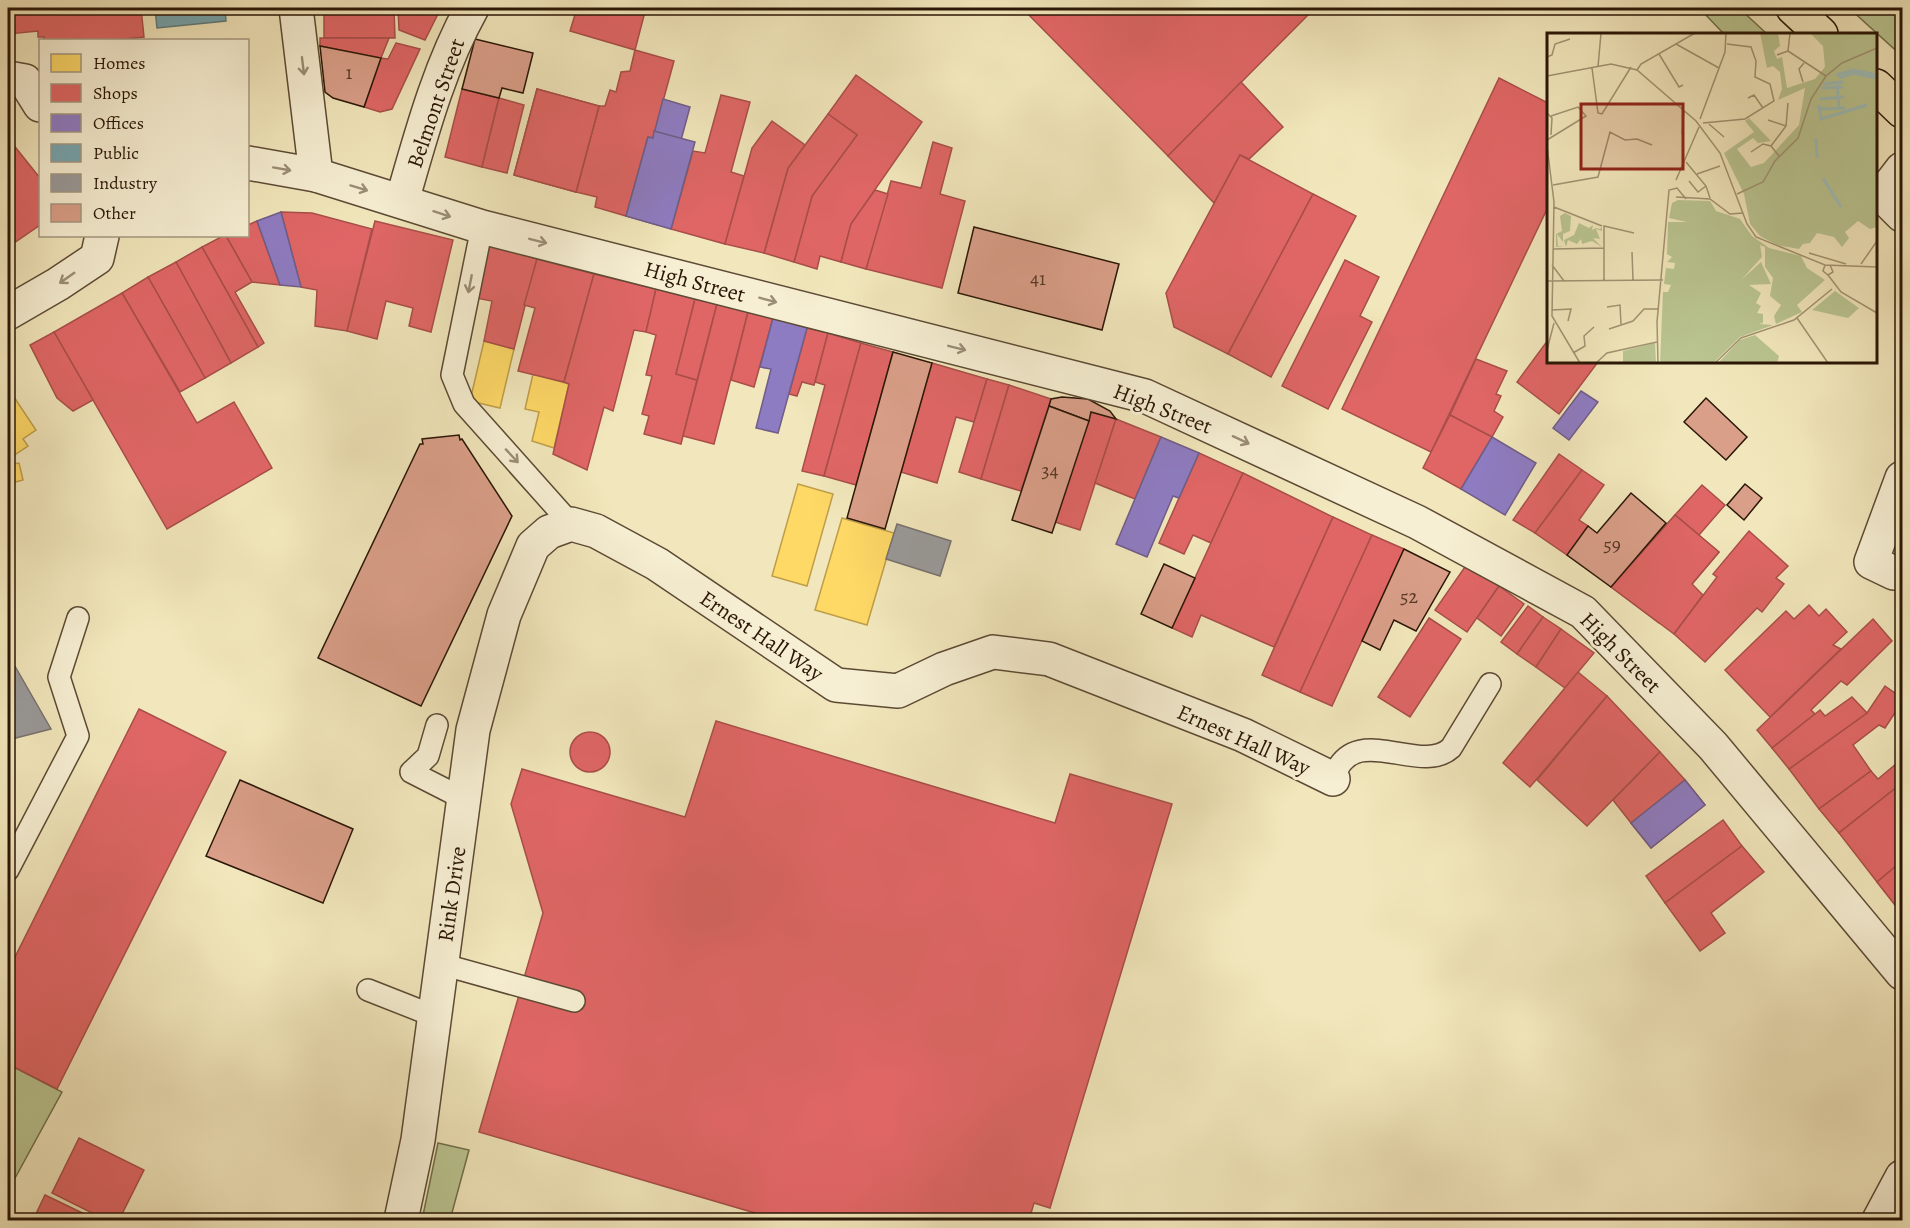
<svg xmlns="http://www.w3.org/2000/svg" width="1910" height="1228" font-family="Alegreya,serif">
  <rect width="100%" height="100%" fill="#f2e7bc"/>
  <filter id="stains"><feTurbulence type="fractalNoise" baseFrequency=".00333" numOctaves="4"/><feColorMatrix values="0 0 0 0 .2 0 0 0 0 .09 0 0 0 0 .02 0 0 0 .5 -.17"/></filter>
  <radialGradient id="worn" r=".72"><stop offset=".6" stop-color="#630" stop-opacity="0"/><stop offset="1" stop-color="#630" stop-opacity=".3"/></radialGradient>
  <!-- green -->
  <g fill="#bac591" stroke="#726e4c" stroke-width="1.5">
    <polygon points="1704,8 1739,8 1767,34 1724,34 1703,12"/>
    <polygon points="1849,8 1902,8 1902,56"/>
    <polygon points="8,1064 62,1092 8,1191"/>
    <polygon points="438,1143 469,1150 450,1220 422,1220"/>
  </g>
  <!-- homes -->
  <g fill="#ffd966" stroke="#bf9e49" stroke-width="1.5">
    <polygon points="484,341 514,349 500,408 470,401"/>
    <polygon points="533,374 569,384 554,448 532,441 539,412 525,409"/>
    <polygon points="8,388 36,430 23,439 28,446 10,458 8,454"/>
    <polygon points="19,463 23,480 8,484 8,465"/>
    <polygon points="798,484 833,494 807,586 772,576"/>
    <polygon points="842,518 894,533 867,625 815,610"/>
  </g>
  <!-- shops -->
  <g fill="#e06666" stroke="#a94e49" stroke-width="1.5">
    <polygon points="8,8 141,8 144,37 115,40 44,40 44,37 38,37 38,31 8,34"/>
    <polygon points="324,8 394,8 395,38 324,38"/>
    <polygon points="398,8 441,8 425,40 399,30"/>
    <polygon points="577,8 646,8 635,50 570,31"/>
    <polygon points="1022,8 1315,8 1168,156"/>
    <polygon points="320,38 389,38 381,58 320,46"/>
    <polygon points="396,43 420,49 392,109 380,112 364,107 381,58 388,59"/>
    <polygon points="635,50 674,61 653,138 648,137 626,216 595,207 597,197 576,192 599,106 605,106 610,90 616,92 621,72 630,71"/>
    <polygon points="856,75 922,122 851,224 841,262 820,256 817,269 794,262 812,196 857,135 828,114"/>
    <polygon points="1499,78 1548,103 1548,207 1431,452 1342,409"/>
    <polygon points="1241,82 1283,127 1249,159 1240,155 1214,203 1168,156"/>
    <polygon points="462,89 499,98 482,167 445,157"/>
    <polygon points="537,89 599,106 576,192 514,175"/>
    <polygon points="537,89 599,106 576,192 514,175"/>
    <polygon points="721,95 750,102 731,172 744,176 725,244 671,229 693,151 705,153"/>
    <polygon points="499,98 524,105 507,173 482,167"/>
    <polygon points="828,114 857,135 812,196 794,262 764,253 788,168"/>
    <polygon points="772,121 805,145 788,168 764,253 725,244 752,148"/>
    <polygon points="8,138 40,178 40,225 8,247"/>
    <polygon points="933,142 952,148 940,194 965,201 942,288 866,269 891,181 921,188"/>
    <polygon points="1240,155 1313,194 1228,354 1174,327 1166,293"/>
    <polygon points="875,190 888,194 866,269 841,262 851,224"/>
    <polygon points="1313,194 1356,216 1271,377 1228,354"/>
    <polygon points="281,212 312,213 372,229 347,331 315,326 317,290 301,287"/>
    <polygon points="257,221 280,285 252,282 226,236 248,236 248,225"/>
    <polygon points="375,221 453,240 431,332 409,326 413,308 386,301 377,339 347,331"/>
    <polygon points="223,236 226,236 252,282 235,292 264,343 258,347 202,247"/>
    <polygon points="490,245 537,259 514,349 484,341 492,301 476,298"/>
    <polygon points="202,247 258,347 231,363 176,262"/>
    <polygon points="537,259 594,274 564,382 518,371 535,308 524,305"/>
    <polygon points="1345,260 1379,277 1360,316 1372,322 1328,409 1282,386"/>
    <polygon points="176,262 231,363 205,378 148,277"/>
    <polygon points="594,274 656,289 646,332 634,330 613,411 604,407 587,470 553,454 569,384 564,382"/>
    <polygon points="148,277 205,378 180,392 122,293"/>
    <polygon points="656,289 695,299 676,374 697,380 681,444 644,434 649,416 642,414 652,376 646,375 656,335 646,332"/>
    <polygon points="122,293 197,423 234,402 272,468 167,529 54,332"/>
    <polygon points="695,299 717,304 697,380 676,374"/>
    <polygon points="717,304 748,312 714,444 683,436"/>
    <polygon points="748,312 773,318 754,387 731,380"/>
    <polygon points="807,328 828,333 815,382 814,385 802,382 797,396 789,394"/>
    <polygon points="54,332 93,400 73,411 57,398 30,345"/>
    <polygon points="828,333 861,343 824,476 802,471 825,385 815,382"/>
    <polygon points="1548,340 1548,362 1598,362 1559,414 1517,382"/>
    <polygon points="861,343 893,352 856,485 824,476"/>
    <polygon points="1476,359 1507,371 1496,394 1501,396 1494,411 1503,417 1492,437 1450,415"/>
    <polygon points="932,363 987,379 974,422 956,417 937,483 901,472"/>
    <polygon points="987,379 1009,385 981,479 959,472"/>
    <polygon points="1009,385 1051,399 1021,491 981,479"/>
    <polygon points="1091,412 1116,419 1080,530 1055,522"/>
    <polygon points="1450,415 1492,437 1461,489 1423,468"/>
    <polygon points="1116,419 1161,437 1135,499 1095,483"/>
    <polygon points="1199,453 1243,473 1211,543 1193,535 1184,554 1159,543"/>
    <polygon points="1559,454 1582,470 1535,533 1513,520"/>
    <polygon points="1582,470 1604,485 1579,520 1588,526 1567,555 1535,533"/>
    <polygon points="1243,473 1333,517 1274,647 1201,615 1192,637 1172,628"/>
    <polygon points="1702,485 1725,505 1699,535 1675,515"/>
    <polygon points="1675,515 1719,552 1659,623 1611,587"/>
    <polygon points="1675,515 1719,552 1692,584 1703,595 1674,634 1611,587"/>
    <polygon points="1333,517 1372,535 1300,692 1262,675"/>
    <polygon points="1749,531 1788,566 1776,578 1784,584 1762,612 1757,608 1705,662 1674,634 1717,577 1713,574"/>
    <polygon points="1372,535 1404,549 1332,706 1300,692"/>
    <polygon points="1467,564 1499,586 1467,632 1435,610"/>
    <polygon points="1499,586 1524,604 1501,636 1477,618"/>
    <polygon points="1809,605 1819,616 1826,609 1847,632 1833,645 1841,649 1770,717 1725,670 1786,611 1794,619"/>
    <polygon points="1528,606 1543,617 1517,654 1501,642"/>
    <polygon points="1543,617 1561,629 1536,667 1517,654"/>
    <polygon points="1429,618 1461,639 1410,717 1378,697"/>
    <polygon points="1873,619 1892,641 1847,685 1841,681 1811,710 1815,714 1772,748 1757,730"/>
    <polygon points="1561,629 1594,653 1565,688 1536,667"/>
    <polygon points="1578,672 1607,696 1530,787 1503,763"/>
    <polygon points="1885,686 1902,698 1902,702 1885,728 1879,725 1853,745 1871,771 1819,809 1789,769 1867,713"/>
    <polygon points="1607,696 1660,752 1587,826 1537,780"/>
    <polygon points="1852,697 1867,713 1789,769 1772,748 1815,714 1820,710 1825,716"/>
    <polygon points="139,709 226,752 57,1089 8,1064 8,971"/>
    <polygon points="716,721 1055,823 1070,774 1172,804 1050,1208 1034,1203 1029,1220 779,1220 479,1132 543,913 511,804 522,769 685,817"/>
    <circle cx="590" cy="752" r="20"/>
    <polygon points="1660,752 1685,780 1631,823 1613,800"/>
    <polygon points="1902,759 1902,783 1839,833 1819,809 1871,771 1878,779"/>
    <polygon points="1685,780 1705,805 1651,848 1631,823"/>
    <polygon points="1902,783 1902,861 1877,882 1839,833"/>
    <polygon points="1723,820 1742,846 1665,903 1646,876"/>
    <polygon points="1742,846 1764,872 1711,913 1725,933 1700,951 1665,903"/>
    <polygon points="1902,861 1902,914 1877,882"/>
    <polygon points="79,1138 144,1170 119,1220 106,1220 52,1193"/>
    <polygon points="45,1195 97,1220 33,1220"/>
  </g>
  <!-- offices -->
  <g fill="#8e7cc3" stroke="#705d8a" stroke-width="1.5">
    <polygon points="663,99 690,107 658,225 626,216 648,137 653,138"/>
    <polygon points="654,131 695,142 671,229 626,216 648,137 653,138"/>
    <polygon points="281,212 301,287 280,285 257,221"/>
    <polygon points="773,318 807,328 778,433 756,428 771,369 760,367"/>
    <polygon points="1581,391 1598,402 1569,440 1553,428"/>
    <polygon points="1161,437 1199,453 1179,498 1173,496 1147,557 1116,544"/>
    <polygon points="1492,437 1536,463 1505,515 1461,489"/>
    <polygon points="1685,780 1705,805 1651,848 1631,823"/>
  </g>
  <!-- public -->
  <polygon fill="#76a5af" stroke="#5f7a7c" stroke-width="1.5" points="155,8 225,8 226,21 157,28"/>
  <!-- industry -->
  <g fill="#999" stroke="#78726d" stroke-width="1.5">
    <polygon points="897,524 951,541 940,576 886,559"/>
    <polygon points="8,654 51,729 8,740"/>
  </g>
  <!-- building -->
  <g fill="#da9f89" stroke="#2a1606" stroke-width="1.5">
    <polygon points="475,39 533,53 523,93 502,88 499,98 462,89"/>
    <polygon points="320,46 381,58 364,107 333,98 325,92"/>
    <polygon points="974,227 1119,264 1102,330 958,293"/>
    <polygon points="893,352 932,363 885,529 847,518"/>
    <polygon points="1062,397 1088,399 1110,411 1116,419 1091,412 1089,421 1049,406 1051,399"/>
    <polygon points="1706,398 1747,437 1726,460 1684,422"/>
    <polygon points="1049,406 1089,421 1052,533 1012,520"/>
    <polygon points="459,435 460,440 462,439 512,516 421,706 318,658 420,444 423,444 422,439"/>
    <polygon points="1745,484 1762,498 1744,520 1727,505"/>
    <polygon points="1631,493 1666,523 1611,587 1567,555 1588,526 1597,533"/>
    <polygon points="1404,549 1450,572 1416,631 1394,620 1380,650 1362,641"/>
    <polygon points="1164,564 1195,578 1172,628 1141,614"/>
    <polygon points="240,780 353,829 323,903 206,856"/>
  </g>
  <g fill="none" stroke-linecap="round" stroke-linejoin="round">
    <defs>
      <g id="lane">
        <polyline points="482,227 452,375 464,404 571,524"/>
        <polyline points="437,725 428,756 411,772 464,799"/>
        <path d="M1333,779C1353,718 1419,777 1451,748L1490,684"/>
        <polyline points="8,870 78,736 59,677 78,618"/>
        <polyline points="441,964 574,1001"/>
        <polyline points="368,990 434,1016"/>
      </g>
      <g id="street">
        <polyline points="296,8 316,175"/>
        <polyline points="8,78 25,81 40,105"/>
        <polyline points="248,163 316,175 482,227 1145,396 1417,522 1583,612 1713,746 1902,973"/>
        <polyline points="1902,169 1882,195 1902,215"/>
        <path d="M402,201C421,135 439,67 472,8"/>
        <polyline points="8,313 58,284 97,258 102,236"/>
        <polyline points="1894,573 1871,562 1902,478"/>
        <polyline points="401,1220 418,1140 473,730 504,615 533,546 549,532 571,524 596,531 657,564 836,685 898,691 944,669 993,652 1049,659 1243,735 1333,779"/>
        <polyline points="1879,1220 1902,1177"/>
      </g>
      <g id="primary">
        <polyline points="1793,8 1821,34"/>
        <polyline points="1876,86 1902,111"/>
      </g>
    </defs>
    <!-- lane casing -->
    <use href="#lane" stroke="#5c4a34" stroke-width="24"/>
    <!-- street casing -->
    <use href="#street" stroke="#5c4a34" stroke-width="36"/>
    <!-- primary casing -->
    <use href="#primary" stroke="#2a1606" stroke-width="36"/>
    <!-- lane -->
    <use href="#lane" stroke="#f7efd3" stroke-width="21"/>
    <!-- street -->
    <use href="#street" stroke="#f7efd3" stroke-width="33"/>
    <!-- primary -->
    <use href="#primary" stroke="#f2e7bc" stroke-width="33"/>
  </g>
  <!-- one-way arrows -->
  <defs><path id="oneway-shaft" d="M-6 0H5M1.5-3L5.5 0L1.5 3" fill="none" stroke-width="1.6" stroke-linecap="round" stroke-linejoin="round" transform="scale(1.5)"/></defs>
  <g stroke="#9b8d77">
    <use href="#oneway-shaft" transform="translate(303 66) rotate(83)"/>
    <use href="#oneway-shaft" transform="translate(282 169) rotate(10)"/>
    <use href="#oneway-shaft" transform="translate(359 188) rotate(17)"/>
    <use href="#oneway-shaft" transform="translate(442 214) rotate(18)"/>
    <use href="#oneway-shaft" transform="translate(538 241) rotate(14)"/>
    <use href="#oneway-shaft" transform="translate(67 278) rotate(145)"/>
    <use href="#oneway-shaft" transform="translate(470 284) rotate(101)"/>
    <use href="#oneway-shaft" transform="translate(768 300) rotate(15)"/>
    <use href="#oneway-shaft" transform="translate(957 348) rotate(14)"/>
    <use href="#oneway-shaft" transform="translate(1241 440) rotate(25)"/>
    <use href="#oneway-shaft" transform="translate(512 456) rotate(47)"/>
  </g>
  <g text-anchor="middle" stroke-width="6" stroke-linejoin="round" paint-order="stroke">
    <!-- number labels -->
    <g font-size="20" fill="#563827">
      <text x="349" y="79">1</text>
      <text x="1038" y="285">41</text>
      <text x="1050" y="477">34</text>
      <text x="1612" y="551">59</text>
      <text x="1409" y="603">52</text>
    </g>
    <!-- street labels -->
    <g font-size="22" fill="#2a1606" stroke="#f7efd3">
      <text transform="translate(435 103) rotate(-71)" y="8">Belmont Street</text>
      <text transform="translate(695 281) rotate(15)" y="8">High Street</text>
      <text transform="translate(1163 408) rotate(21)" y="8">High Street</text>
      <text transform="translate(762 635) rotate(34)" y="8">Ernest Hall Way</text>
      <text transform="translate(1621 652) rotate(45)" y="8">High Street</text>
      <text transform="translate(1244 739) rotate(24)" y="8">Ernest Hall Way</text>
      <text transform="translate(451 894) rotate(-82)" y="8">Rink Drive</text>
    </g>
  </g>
  <!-- overview -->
  <g transform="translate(1547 33)">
    <rect width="330" height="330" fill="#f2e7bc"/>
    <path d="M213,0H231L233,13L227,18L230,26L235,24L240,55L268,46L278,34L276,13L263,0H330V194L323,196L311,188L298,199L302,205L295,214L287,204L270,200L263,210L256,211L252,216L230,212L213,203L203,191L197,161L177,120L207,99L198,88L202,85L224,108L211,110L206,105L190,116L204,134L217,130L252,92L258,55L231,67L235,56L233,39L226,33L220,35ZM131,167L163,168L169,178L193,186L205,203L222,215L254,223L260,235L278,247L250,272L255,279L229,291L227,283L234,272L223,263L226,245L218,234V214L213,212L215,224L194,247L214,229L224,251L202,252L214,260L209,270L214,273L210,280L216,281V290L212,291L226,292L193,304L166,330H113L116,259H121L124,252L117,251L119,235L127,236L128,230L120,229L125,224L120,221L121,189H140L122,185L125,170ZM18,180L24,183L23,198L16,201V209L10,201L11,213H17L9,214V201L15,198L13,183ZM32,190L42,195L46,192L45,197L49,195L53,196L55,194V198L49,196L53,206L46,205L55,214L45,208L35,211L34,206L30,211L21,207L19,214L17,207L27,202ZM288,258L312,275L301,285L265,277ZM208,302L232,323L230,330H171L193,307ZM108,310L109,330H76V318Z" fill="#bac591"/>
    <path fill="none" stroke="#9ebeba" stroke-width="3" d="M289,42L307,37L330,42M292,45L306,40L330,45M290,49L292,75M276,51L296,49M275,55L296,54M273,66L297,64M272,72L274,86L320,72M273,76L298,75M269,105L270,125M276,145L294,174"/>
    <path fill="none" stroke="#a29373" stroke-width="1.5" d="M129,11L172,35M241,18L279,43M112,21L132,54L136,52M230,22L241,18L243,0M0,24L5,22L8,11L23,6M51,34L54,0M45,35L51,80L55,81L84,34M90,37L94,31L148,0M0,43L64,31L90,37L149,88L173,120L200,191L209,204L278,232L330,234M256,49L252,36L257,30M201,65L207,62L216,75M0,80L5,85L4,102M153,86L178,19L179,0M221,87L239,93M156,90L198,86L227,68L223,51L208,44L209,28L204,14L180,11M162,91L177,104M135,101L137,78M0,107L39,83L31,74L4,83M0,113L7,169L5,283L33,330M224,113L239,93L241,70M204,119L216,111L224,113L232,123M139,129L159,153L163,165M150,141L173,133M129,147L152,94M142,148L151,159L159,153M6,152L51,144L63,99L78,107L90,106L105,112M190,161L216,149L228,128L251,105L264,66L279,43L295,30L330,15M129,164L163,166L183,181L196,180M7,174L55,193M6,216L57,215M85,219L86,247M262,220L299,231M314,231L330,208M5,232L17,248M278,232L276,238L281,242L286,239L283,232M281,242L294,259L330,280M57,247V193L87,200M0,248L116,247M60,274L73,272L74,291M5,277L24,276L21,288M250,285L281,330M62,296L86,288L97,276H112M0,317L7,290M26,320L38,313L37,303L47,294M49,330L60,320L110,309M111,330L110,289L122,157L130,155L139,166M168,330L194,305L247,287L285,256"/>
    <path fill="#8f2418" fill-opacity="0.15" stroke="#8f2418" stroke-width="3" d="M34,71H136V136H34Z"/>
    <rect width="330" height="330" fill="none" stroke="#2a1606" stroke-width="3"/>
  </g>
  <!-- margin -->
  <rect width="1910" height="1228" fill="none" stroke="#f2e7bc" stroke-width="30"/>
  <rect x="9" y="9" width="1892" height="1210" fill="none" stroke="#2a1606" stroke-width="3"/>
  <rect x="15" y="15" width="1880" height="1198" fill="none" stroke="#2a1606" stroke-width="1.5"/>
  <!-- legend -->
  <rect x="39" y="39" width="210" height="198" fill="#f7efd3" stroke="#a59881" stroke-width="1.5"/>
  <rect x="51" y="54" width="30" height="18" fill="#ffd966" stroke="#a59881" stroke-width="1.5"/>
  <text x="93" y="69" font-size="18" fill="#2a1606">Homes</text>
  <rect x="51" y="84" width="30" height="18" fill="#e06666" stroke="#a59881" stroke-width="1.5"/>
  <text x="93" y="99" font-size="18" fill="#2a1606">Shops</text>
  <rect x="51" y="114" width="30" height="18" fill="#8e7cc3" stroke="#a59881" stroke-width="1.5"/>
  <text x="93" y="129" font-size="18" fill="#2a1606">Offices</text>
  <rect x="51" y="144" width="30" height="18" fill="#76a5af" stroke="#a59881" stroke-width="1.5"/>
  <text x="93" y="159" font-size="18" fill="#2a1606">Public</text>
  <rect x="51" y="174" width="30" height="18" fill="#999999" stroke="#a59881" stroke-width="1.5"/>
  <text x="93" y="189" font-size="18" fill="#2a1606">Industry</text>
  <rect x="51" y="204" width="30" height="18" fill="#da9f89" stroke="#a59881" stroke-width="1.5"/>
  <text x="93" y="219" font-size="18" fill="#2a1606">Other</text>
  <rect width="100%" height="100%" filter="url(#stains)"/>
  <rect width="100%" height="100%" fill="url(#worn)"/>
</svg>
